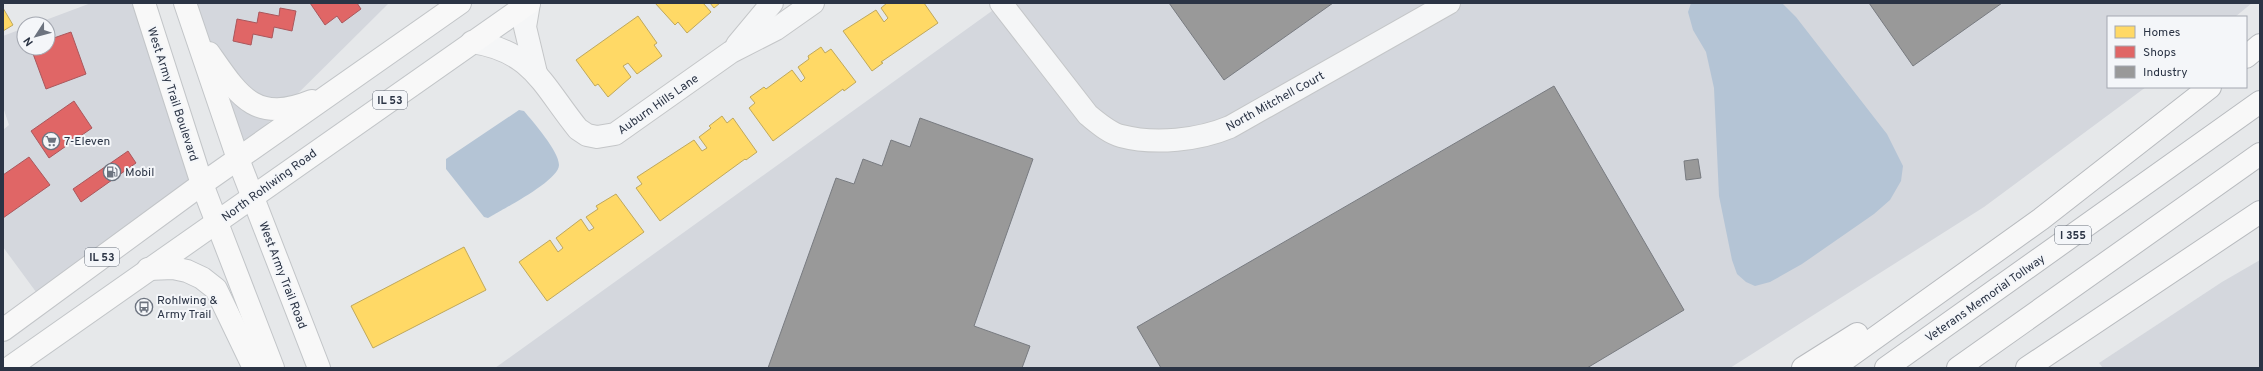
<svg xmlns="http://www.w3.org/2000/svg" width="2263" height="371" font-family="Overpass,sans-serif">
  <rect width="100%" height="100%" fill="#e6e8ea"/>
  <!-- built -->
  <g fill="#d4d7dd">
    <polygon points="91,3 139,3 195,182 39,296 3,247 3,130 9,125 3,107 3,36 24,28 24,48 48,48 48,24 35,24"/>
    <polygon points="191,3 387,3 388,4 241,150"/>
    <polygon points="1003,3 2252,3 2235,17 2108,17 2108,87 2146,87 1984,207 1730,368 495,368"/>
    <polygon points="2260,260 2260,368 2103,368 2099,363 2222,282"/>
  </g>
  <!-- water -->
  <g fill="#b4c4d5">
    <polygon points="1691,3 1782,3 1796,17 1887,134 1903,166 1901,181 1890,200 1874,214 1802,264 1770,282 1755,286 1746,282 1737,274 1732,260 1719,196 1714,88 1706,52 1693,30 1688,12"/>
    <path d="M519,110L524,111C533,122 559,151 559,165C559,180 507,207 495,214L488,218L484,217L446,169V159Z"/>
  </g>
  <!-- homes -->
  <g fill="#ffd966" stroke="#bfa85c">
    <polygon points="655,3 703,3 711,12 687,33 678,22 675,25"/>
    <polygon points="710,3 720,3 714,8"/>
    <polygon points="887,3 924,3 938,23 881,62 883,63 872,71 843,31 876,10 884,22 888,18 881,8"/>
    <polygon points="3,8 13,25 3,31"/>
    <polygon points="638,16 657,43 654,45 662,56 637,74 628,63 623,66 631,77 608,97 598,84 595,86 576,60"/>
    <polygon points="821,47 825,53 831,49 856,82 844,91 843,89 773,141 749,108 755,103 750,97 764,87 766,89 792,70 801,82 805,78 798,67 809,59 808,56"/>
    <polygon points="722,116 727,123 733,118 757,152 746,160 745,159 660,221 636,188 642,184 637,177 694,140 702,151 707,148 699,137 711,128 709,126"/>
    <polygon points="616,194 644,232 547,301 519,262 550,240 558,252 563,248 556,238 581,219 589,231 594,228 586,217 598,209 596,206"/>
    <polygon points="464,247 486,290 373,348 351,306"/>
  </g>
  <!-- shops -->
  <g fill="#e06666" stroke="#aa575c">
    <polygon points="310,3 357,3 361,9 342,23 337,16 325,25"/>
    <polygon points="280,8 296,11 292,31 274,27 272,38 253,34 251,45 233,41 237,19 257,23 259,12 279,16"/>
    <polygon points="71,32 86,74 46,89 32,51 48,48 48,40"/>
    <polygon points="74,101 92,128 49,158 31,131"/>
    <polygon points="128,151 136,163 81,202 73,189"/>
    <polygon points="29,157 50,185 3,218 3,175"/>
  </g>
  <!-- industry -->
  <g fill="#999" stroke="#787b80">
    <polygon points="1169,3 1333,3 1224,80"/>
    <polygon points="1869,3 2002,3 1913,66"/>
    <polygon points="1554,86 1684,310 1587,368 1161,368 1137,327"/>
    <polygon points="920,118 1033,159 974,326 1030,346 1022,368 768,368 836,178 854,184 863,159 882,166 891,140 910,147"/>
    <polygon points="1698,159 1701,178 1686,180 1684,161"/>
  </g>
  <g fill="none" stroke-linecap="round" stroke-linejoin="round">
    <defs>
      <g id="minor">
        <polyline points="529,3 525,27 536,73"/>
        <path d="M1001,3L1088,115C1098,123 1109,133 1121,136C1155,145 1199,140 1230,127L1449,3"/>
        <path d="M472,42C533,51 543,86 578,129L587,135L597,137L615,134L731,52L776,29L813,3"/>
        <polyline points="737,45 772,3"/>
      </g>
      <g id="major">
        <polyline points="144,3 202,184 273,368"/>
        <polyline points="185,3 238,159 319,368"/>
        <path d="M209,53C239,96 255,124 312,101"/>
        <polyline points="148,269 173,268 187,271 202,278 216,289 254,368"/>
        <polyline points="3,330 202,184 460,3"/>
        <polyline points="9,368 529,3"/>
      </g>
      <g id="highway">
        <polyline points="2246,57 2260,45"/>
        <polyline points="1803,368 1857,334"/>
        <polyline points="1833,368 2041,219 2210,87"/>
        <polyline points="1886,368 2260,102"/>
        <polyline points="1958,368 2260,154"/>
        <polyline points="2027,368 2260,212"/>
      </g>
    </defs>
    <!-- minor casing -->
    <use href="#minor" stroke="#c4c6c8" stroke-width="24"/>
    <!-- major casing -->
    <use href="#major" stroke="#c2c5c8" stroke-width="24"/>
    <!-- highway casing -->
    <use href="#highway" stroke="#b8bbbf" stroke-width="24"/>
    <!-- minor -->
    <use href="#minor" stroke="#f5f6f7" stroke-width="22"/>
    <!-- major -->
    <use href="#major" stroke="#f8f8f8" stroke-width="22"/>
    <!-- highway -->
    <use href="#highway" stroke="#f8f8f8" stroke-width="22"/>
  </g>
  <!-- icons -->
  <defs>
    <symbol id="supermarket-ring" viewBox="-11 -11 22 22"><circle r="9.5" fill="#f4f6f9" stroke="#6c737f" stroke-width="1.5"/><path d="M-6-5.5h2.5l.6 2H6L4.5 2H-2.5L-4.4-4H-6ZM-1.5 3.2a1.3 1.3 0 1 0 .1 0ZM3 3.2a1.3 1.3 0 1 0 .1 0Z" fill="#6c737f"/></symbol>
    <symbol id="fuel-ring" viewBox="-11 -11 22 22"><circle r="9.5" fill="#f4f6f9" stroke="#6c737f" stroke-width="1.5"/><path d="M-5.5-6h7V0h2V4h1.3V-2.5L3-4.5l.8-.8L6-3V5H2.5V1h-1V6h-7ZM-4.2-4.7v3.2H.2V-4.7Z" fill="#6c737f"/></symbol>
    <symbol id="bus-ring" viewBox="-11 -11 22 22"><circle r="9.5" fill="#f4f6f9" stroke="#6c737f" stroke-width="1.5"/><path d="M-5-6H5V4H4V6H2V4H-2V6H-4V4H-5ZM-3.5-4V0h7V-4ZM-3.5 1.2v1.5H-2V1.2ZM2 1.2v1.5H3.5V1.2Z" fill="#6c737f"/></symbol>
  </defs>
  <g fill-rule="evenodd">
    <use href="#supermarket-ring" x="41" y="131" width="20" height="20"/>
    <use href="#fuel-ring" x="102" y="162" width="20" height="20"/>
    <use href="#bus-ring" x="134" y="297" width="20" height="20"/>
  </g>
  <g text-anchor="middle" stroke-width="4" stroke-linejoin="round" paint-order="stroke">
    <!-- shield labels -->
    <g fill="#f4f6f9" stroke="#676e7b" stroke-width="1">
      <rect x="373" y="91" width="34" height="18" rx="3"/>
      <rect x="2055" y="226" width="36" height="18" rx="3"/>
      <rect x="85" y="248" width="34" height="18" rx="3"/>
    </g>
    <g font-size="11" font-weight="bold" fill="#2b3445">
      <text x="390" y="104">IL 53</text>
      <text x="2073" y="239">I 355</text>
      <text x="102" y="261">IL 53</text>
    </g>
    <!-- street labels -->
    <g font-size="12" fill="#2b3445" stroke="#f4f6f9">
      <text transform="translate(173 94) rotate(72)" y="4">West Army Trail Boulevard</text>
      <text transform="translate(1275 101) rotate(-29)" y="4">North Mitchell Court</text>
      <text transform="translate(658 104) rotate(-35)" y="4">Auburn Hills Lane</text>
      <text transform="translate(269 185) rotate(-36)" y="4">North Rohlwing Road</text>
      <text transform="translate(283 275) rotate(69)" y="4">West Army Trail Road</text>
      <text transform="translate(1985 298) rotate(-35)" y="4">Veterans Memorial Tollway</text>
    </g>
    <!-- poi labels -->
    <g font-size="12" fill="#2b3445" stroke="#f4f6f9" text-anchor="start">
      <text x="64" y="145">7-Eleven</text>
      <text x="125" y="176">Mobil</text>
      <text x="157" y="304">Rohlwing &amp;<tspan x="157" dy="14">Army Trail</tspan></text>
    </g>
  </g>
  <!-- border -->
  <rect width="2263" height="371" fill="none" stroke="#2b3445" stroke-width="8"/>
  <!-- legend -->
  <rect x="2107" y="16" width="140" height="72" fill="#f4f6f9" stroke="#a4a8b1"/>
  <rect x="2115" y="26" width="20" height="12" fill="#ffd966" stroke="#a4a8b1"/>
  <text x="2143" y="36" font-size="12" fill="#2b3445">Homes</text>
  <rect x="2115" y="46" width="20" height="12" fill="#e06666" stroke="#a4a8b1"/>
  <text x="2143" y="56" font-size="12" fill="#2b3445">Shops</text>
  <rect x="2115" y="66" width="20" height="12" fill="#999999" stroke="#a4a8b1"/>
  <text x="2143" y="76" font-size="12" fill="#2b3445">Industry</text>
  <!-- north arrow -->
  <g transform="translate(36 36) rotate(234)"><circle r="19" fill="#f4f6f9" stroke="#a4a8b1"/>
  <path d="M0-3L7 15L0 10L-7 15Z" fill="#6c737f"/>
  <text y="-6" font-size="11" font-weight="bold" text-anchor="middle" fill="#2b3445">N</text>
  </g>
</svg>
